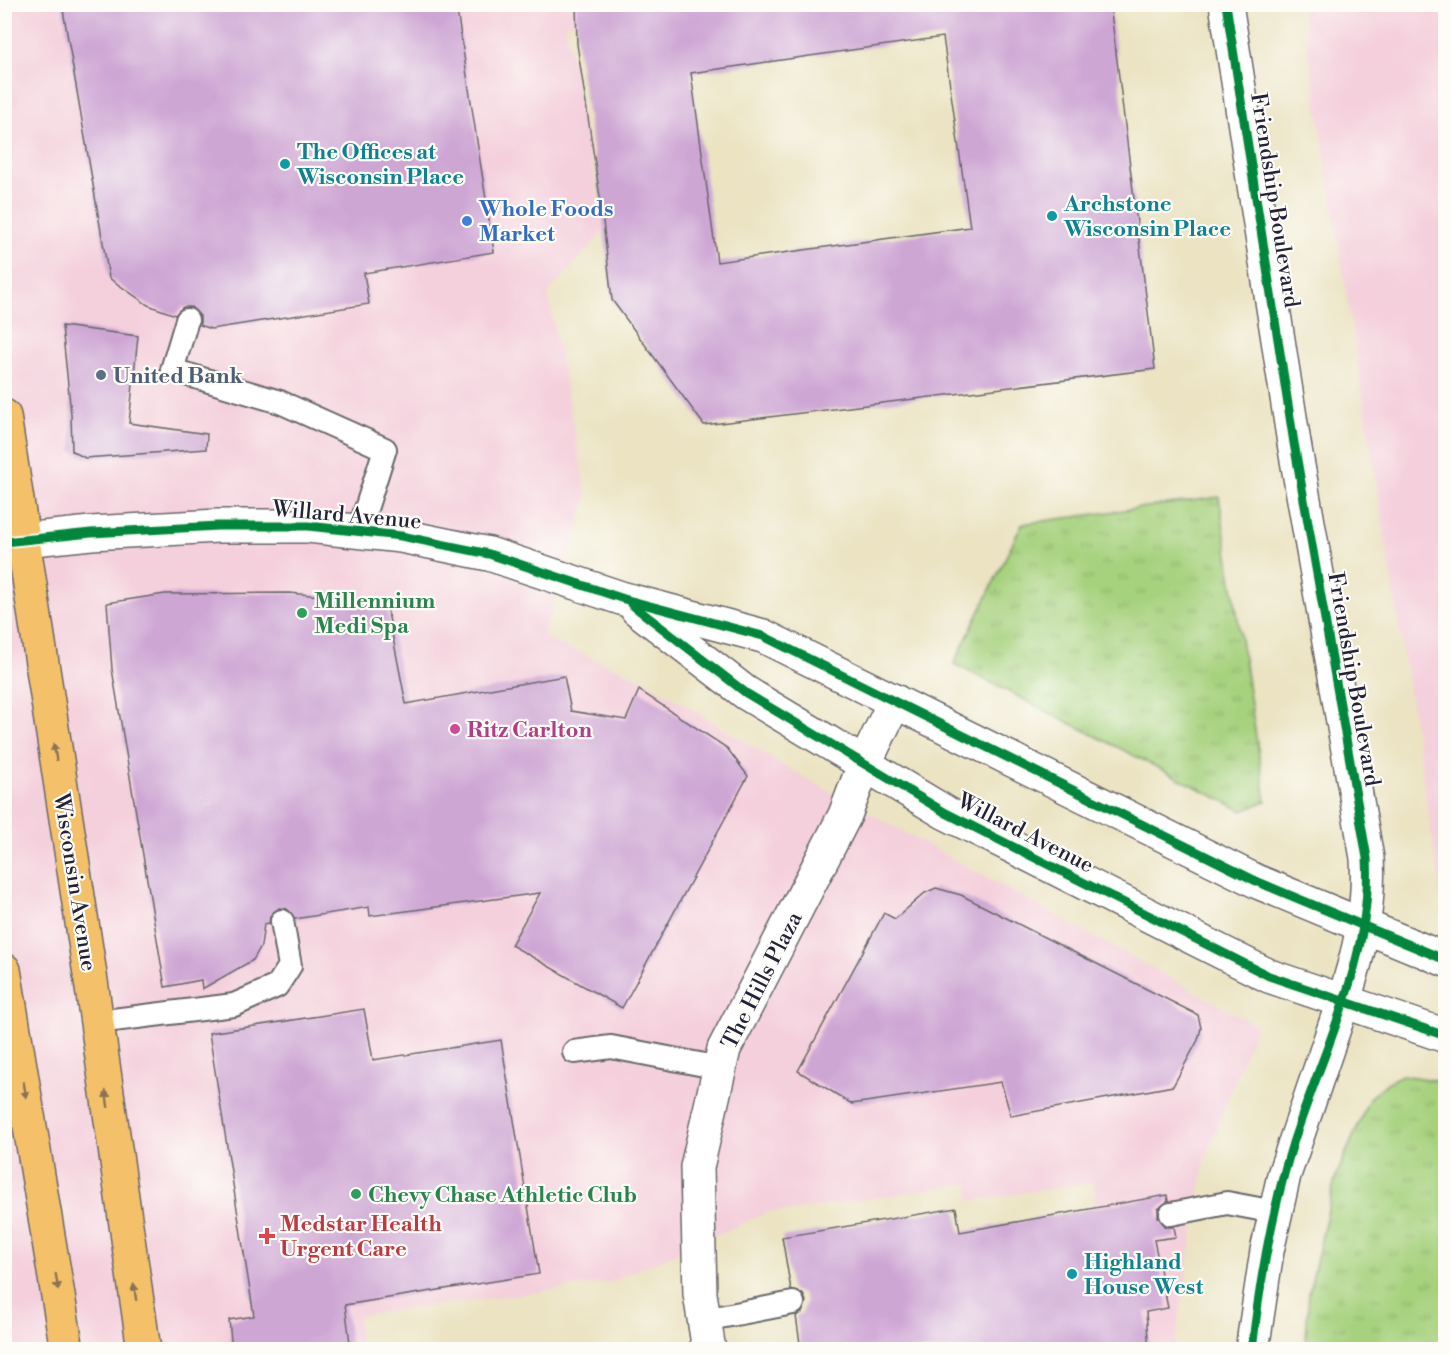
<svg xmlns="http://www.w3.org/2000/svg" width="1450" height="1354" font-family="'Libre Bodoni',serif">
  <defs>
    <pattern id="grass-tufts" width="24" height="20" patternUnits="userSpaceOnUse" patternTransform="scale(1.5)"><rect width="24" height="20" fill="#a6d17d"/><path d="M3 7l-1-3M5 7V3M7 7l1-3M15 17l-1-3M17 17v-4M19 17l1-3" fill="none" stroke="#8fb36d"/></pattern>
  </defs>
  <rect width="100%" height="100%" fill="#fdfcf7"/>
  <filter id="ink" filterUnits="userSpaceOnUse"><feTurbulence type="fractalNoise" baseFrequency=".0167" numOctaves="2"/><feDisplacementMap in="SourceGraphic" scale="12" xChannelSelector="R" yChannelSelector="G"/><feConvolveMatrix kernelMatrix="1 2 1 2 8 2 1 2 1" color-interpolation-filters="sRGB"/></filter>
  <filter id="wash" filterUnits="userSpaceOnUse"><feTurbulence type="fractalNoise" baseFrequency=".008" numOctaves="4" result="noise"/><feDisplacementMap in="SourceGraphic" scale="24" xChannelSelector="R" yChannelSelector="G"/><feGaussianBlur stdDeviation="1.35" result="paint"/><feColorMatrix in="noise" values="0 0 0 0 0 0 0 0 0 0 0 0 0 0 0 0 0 1.4 0 .05"/><feComposite in="paint" operator="in"/></filter>
  <g filter="url(#wash)">
    <rect width="100%" height="100%" fill="#ebe3c2"/>
    <!-- built -->
    <g fill="#f4cfdc">
      <polygon points="5,5 672,5 565,24 604,231 548,293 587,499 543,637 642,679 798,774 1256,1025 1205,1159 1174,1349 1085,1349 1095,1182 970,1201 969,1183 791,1211 768,1212 611,1282 358,1316 361,1349 5,1350"/>
      <polygon points="1301,5 1445,5 1445,918"/>
    </g>
    <!-- grass -->
    <g fill="url(#grass-tufts)" stroke="#647a5c" stroke-width="1.5">
      <polygon points="1219,497 1266,801 1243,811 954,664 1022,524"/>
      <polygon points="1402,1075 1445,1082 1445,1349 1305,1349 1309,1293 1335,1179 1370,1097 1390,1081"/>
    </g>
    <g id="blocks">
      <!-- building -->
      <g fill="#cea6d4" fill-rule="evenodd">
        <polygon points="62,4 456,4 494,252 364,273 369,304 211,329 200,325 200,316 191,307 183,307 175,315 148,305 109,278"/>
        <path d="M576,4H1110L1155,369L704,425L612,300L601,204L577,44ZM943,37L970,227L717,262L691,73Z"/>
        <polygon points="62,326 138,336 129,423 207,434 206,449 85,458 72,451 71,414"/>
        <polygon points="289,593 386,602 406,704 564,676 571,711 626,720 639,690 727,748 748,776 622,1008 511,945 540,893 370,916 369,907 295,919 287,909 279,908 270,916 269,923 264,924 261,946 253,960 202,989 201,980 165,987 112,669 107,603 165,594"/>
        <polygon points="936,888 961,895 1198,1015 1201,1028 1198,1040 1173,1086 1011,1116 1001,1082 852,1104 798,1071 884,913 895,919 925,893"/>
        <polygon points="364,1009 373,1060 501,1040 539,1274 345,1305 351,1350 232,1350 229,1320 254,1316 209,1033"/>
        <polygon points="1167,1195 1168,1201 1158,1209 1158,1217 1166,1227 1174,1227 1176,1237 1154,1240 1168,1308 1146,1312 1149,1350 801,1350 796,1316 802,1313 806,1301 803,1294 791,1290 782,1237 956,1208 960,1232"/>
      </g>
    </g>
  </g>
  <g filter="url(#ink)">
    <use href="#blocks" fill-opacity="0" stroke="#68666a" stroke-width="1.5"/>
    <g fill="none" stroke-linecap="round" stroke-linejoin="round">
      <defs>
        <g id="service">
          <polyline points="187,320 172,370 280,402 385,449 359,531"/>
          <polyline points="97,1022 234,1005 277,986 290,966 282,921"/>
          <polyline points="574,1052 611,1047 720,1068"/>
          <polyline points="1171,1214 1227,1203 1275,1212"/>
          <polyline points="704,1320 793,1303"/>
        </g>
        <g id="minor">
          <polyline points="709,1350 700,1294 697,1167 724,1049 845,815 864,765 895,701"/>
          <polyline points="1252,1350 1267,1251 1284,1175 1343,1002"/>
        </g>
        <g id="tertiary">
          <path d="M1226,4L1294,443L1367,858C1370,909 1359,954 1343,1002"/>
          <polyline points="4,542 91,533 218,526 308,526 401,536 489,554 624,599 763,636 1258,882 1446,960"/>
          <polyline points="637,609 746,693 946,813 1269,976 1446,1036"/>
        </g>
        <g id="primary">
          <polyline points="4,416 91,981 144,1350"/>
          <polyline points="4,970 67,1350"/>
        </g>
      </defs>
      <!-- service casing -->
      <use href="#service" stroke="#68666a" stroke-width="26"/>
      <!-- minor casing -->
      <use href="#minor" stroke="#68666a" stroke-width="36"/>
      <!-- tertiary casing -->
      <use href="#tertiary" stroke="#68666a" stroke-width="36"/>
      <!-- primary casing -->
      <use href="#primary" stroke="#68666a" stroke-width="36"/>
      <!-- service -->
      <use href="#service" stroke="#fff" stroke-width="22"/>
      <!-- minor -->
      <use href="#minor" stroke="#fff" stroke-width="33"/>
      <!-- tertiary -->
      <use href="#tertiary" stroke="#fff" stroke-width="33"/>
      <!-- primary -->
      <use href="#primary" stroke="#f4c16a" stroke-width="33"/>
      <defs>
        <g id="cycleway">
          <path d="M1226,4L1294,443L1367,858C1373,958 1323,1050 1293,1143C1272,1210 1260,1280 1252,1350"/>
          <polyline points="4,542 91,533 218,526 308,526 401,536 489,554 624,599 763,636 1258,882 1446,960"/>
          <polyline points="631,604 746,693 946,813 1269,976 1446,1036"/>
        </g>
      </defs>
      <!-- cycleway casing -->
      <use href="#cycleway" stroke="#fdfcf7" stroke-width="13"/>
      <!-- cycleway -->
      <use href="#cycleway" stroke="#00873e" stroke-width="9"/>
    </g>
    <!-- one-way arrows -->
    <defs><path id="oneway-solid" d="M-6-.8H1V-3.2L6.5 0L1 3.2V.8H-6Z" transform="scale(1.5)"/></defs>
    <g fill="#8b7252">
      <use href="#oneway-solid" transform="translate(55 752) rotate(-99)"/>
      <use href="#oneway-solid" transform="translate(25 1090) rotate(80)"/>
      <use href="#oneway-solid" transform="translate(107 1099) rotate(-98)"/>
      <use href="#oneway-solid" transform="translate(57 1282) rotate(81)"/>
      <use href="#oneway-solid" transform="translate(135 1292) rotate(-98)"/>
    </g>
  </g>
  <!-- markers -->
  <g fill="#0f9aa8" stroke="#fdfcf7" stroke-width="2">
    <circle cx="285" cy="164" r="6"/>
    <circle cx="1052" cy="216" r="6"/>
    <circle cx="1072" cy="1274" r="6"/>
  </g>
  <circle fill="#3f7fe0" stroke="#fdfcf7" stroke-width="2" cx="467" cy="221" r="6"/>
  <circle fill="#5c6f8a" stroke="#fdfcf7" stroke-width="2" cx="101" cy="375" r="6"/>
  <g fill="#2e9e5b" stroke="#fdfcf7" stroke-width="2">
    <circle cx="302" cy="613" r="6"/>
    <circle cx="356" cy="1194" r="6"/>
  </g>
  <circle fill="#d1479c" stroke="#fdfcf7" stroke-width="2" cx="455" cy="729" r="6"/>
  <path fill="#e0444e" stroke="#fdfcf7" stroke-width="2" d="M264 1227h6v6h6v6h-6v6h-6v-6h-6v-6h6z"/>
  <g text-anchor="middle" stroke-width="4.5" stroke-linejoin="round" paint-order="stroke">
    <!-- culture labels -->
    <g font-size="22" font-weight="bold" fill="#0d838f" stroke="#fdfcf7" text-anchor="start">
      <text x="297" y="159">The Offices at<tspan x="297" dy="25">Wisconsin Place</tspan></text>
      <text x="1064" y="211">Archstone<tspan x="1064" dy="25">Wisconsin Place</tspan></text>
      <text x="1084" y="1269">Highland<tspan x="1084" dy="25">House West</tspan></text>
    </g>
    <!-- street labels -->
    <g font-size="22" fill="#22223b" stroke="#fdfcf7">
      <text transform="translate(1276 200) rotate(81)" y="8">Friendship Boulevard</text>
      <text transform="translate(347 514) rotate(5)" y="8">Willard Avenue</text>
      <text transform="translate(1355 679) rotate(80)" y="8">Friendship Boulevard</text>
      <text transform="translate(1026 832) rotate(27)" y="8">Willard Avenue</text>
      <text transform="translate(76 882) rotate(81)" y="8">Wisconsin Avenue</text>
      <text transform="translate(761 980) rotate(-63)" y="8">The Hills Plaza</text>
    </g>
    <!-- shop labels -->
    <g font-size="22" font-weight="bold" fill="#366cbe" stroke="#fdfcf7" text-anchor="start">
      <text x="479" y="216">Whole Foods<tspan x="479" dy="25">Market</tspan></text>
    </g>
    <!-- service labels -->
    <g font-size="22" font-weight="bold" fill="#4e5e75" stroke="#fdfcf7" text-anchor="start">
      <text x="113" y="383">United Bank</text>
    </g>
    <!-- leisure labels -->
    <g font-size="22" font-weight="bold" fill="#27864d" stroke="#fdfcf7" text-anchor="start">
      <text x="314" y="608">Millennium<tspan x="314" dy="25">Medi Spa</tspan></text>
      <text x="368" y="1202">Chevy Chase Athletic Club</text>
    </g>
    <!-- hotel labels -->
    <g font-size="22" font-weight="bold" fill="#b23c85" stroke="#fdfcf7" text-anchor="start">
      <text x="467" y="737">Ritz Carlton</text>
    </g>
    <!-- health labels -->
    <g font-size="22" font-weight="bold" fill="#be3a42" stroke="#fdfcf7" text-anchor="start">
      <text x="280" y="1231">Medstar Health<tspan x="280" dy="25">Urgent Care</tspan></text>
    </g>
  </g>
  <!-- margin -->
  <rect width="1450" height="1354" fill="none" stroke="#fdfcf7" stroke-width="24"/>
</svg>
